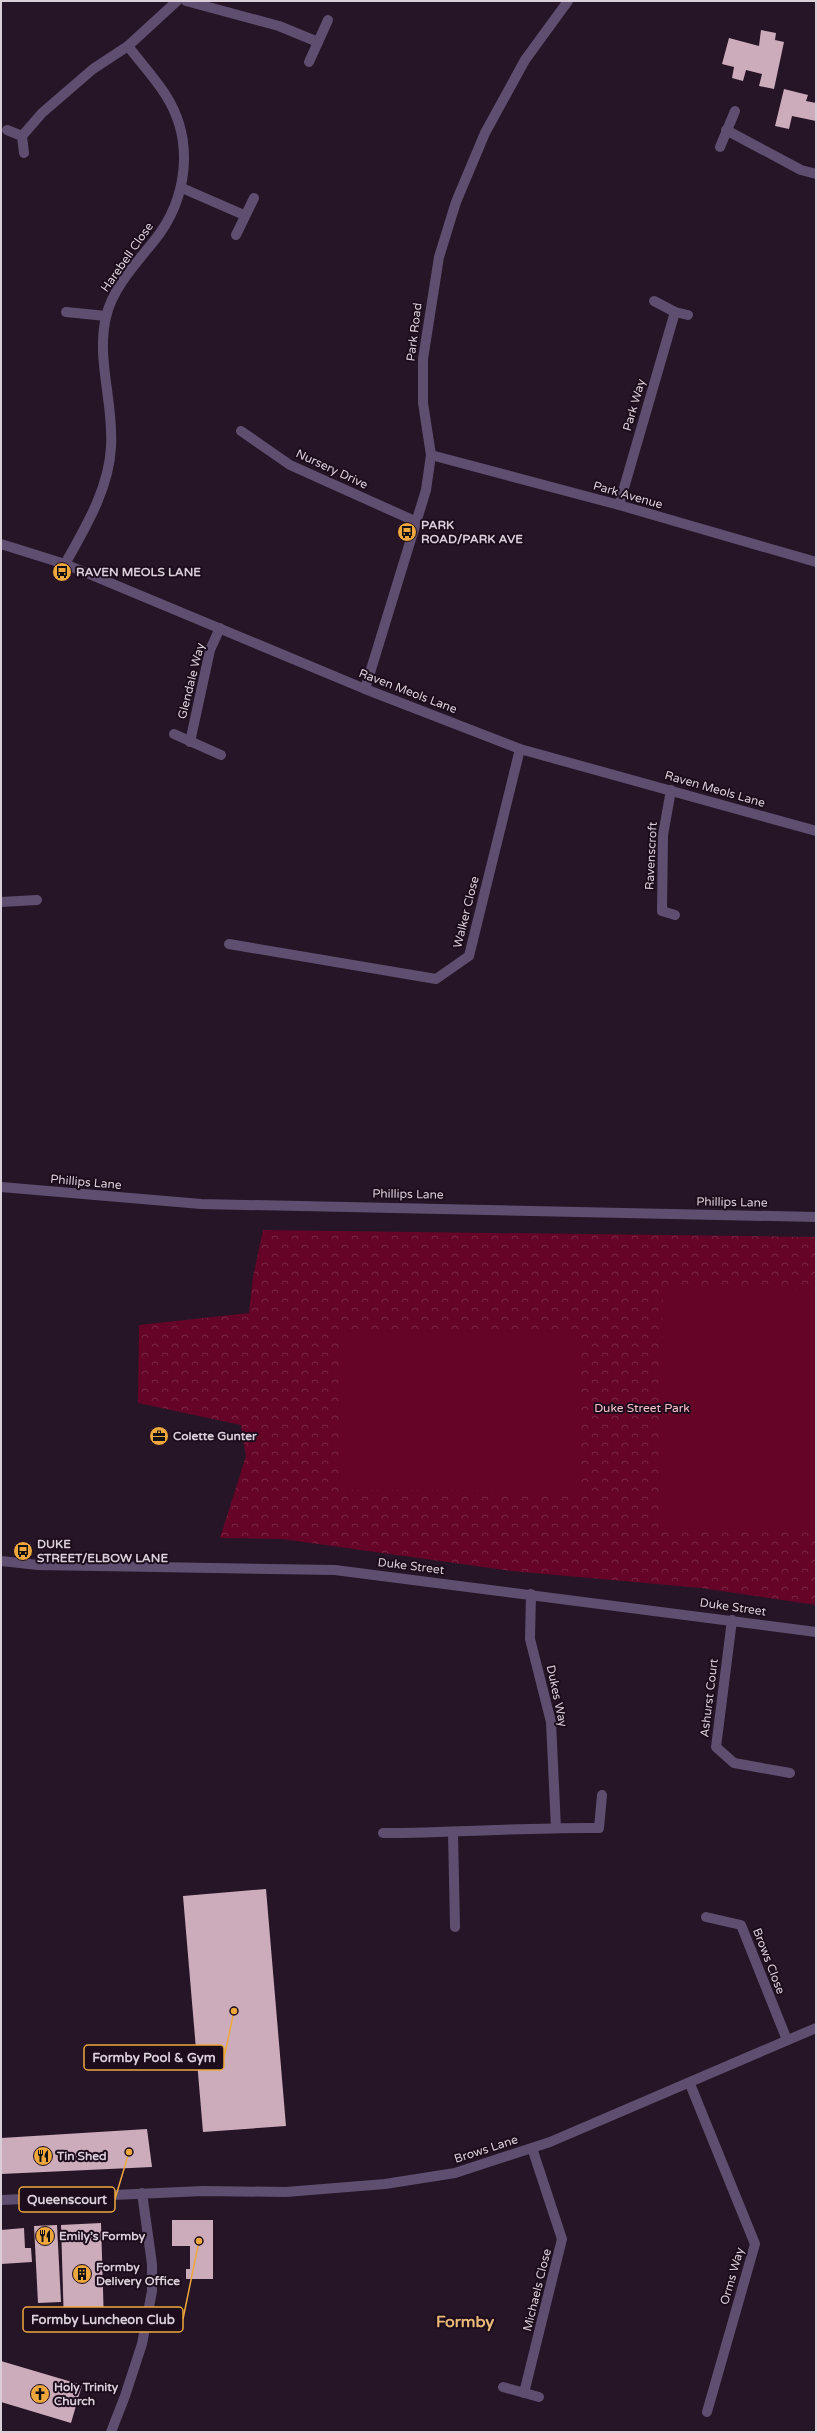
<svg xmlns="http://www.w3.org/2000/svg" width="817" height="2433" font-family="'Varela Round',sans-serif">
  <defs>
    <pattern id="park-crowns" width="20" height="18" patternUnits="userSpaceOnUse"><rect width="20" height="18" fill="#650426"/><path d="M2 6a3 3 0 1 1 6 0M12 15a3 3 0 1 1 6 0" fill="none" stroke="#7a2745"/></pattern>
  </defs>
  <rect width="100%" height="100%" fill="#261526"/>
  <!-- park -->
  <polygon fill="url(#park-crowns)" points="263,1230 816,1237 816,1605 701,1588 512,1571 282,1539 220,1538 246,1456 241,1425 138,1403 139,1325 249,1313 253,1277"/>
  <!-- pitch -->
  <g fill="#650426">
    <polygon points="663,1288 816,1290 816,1530 659,1528"/>
    <polygon points="340,1330 580,1331 580,1491 339,1490"/>
  </g>
  <!-- building -->
  <g fill="#ccacbb">
    <polygon points="761,30 776,33 775,40 784,42 774,89 759,86 762,74 746,70 743,81 732,78 734,67 722,64 729,38 759,46"/>
    <polygon points="784,89 808,95 806,101 816,103 816,121 792,116 789,129 775,126"/>
    <polygon points="266,1889 286,2126 203,2132 183,1896"/>
    <polygon points="147,2129 152,2167 1,2174 1,2138"/>
    <polygon points="172,2220 213,2220 213,2279 186,2279 186,2269 190,2269 190,2246 172,2246"/>
    <polygon points="101,2223 104,2323 64,2324 61,2225"/>
    <polygon points="57,2225 61,2302 38,2303 34,2226"/>
    <polygon points="24,2228 25,2248 31,2248 32,2262 1,2264 1,2230"/>
    <polygon points="1,2361 82,2385 71,2423 1,2402"/>
  </g>
  <g fill="none" stroke-linecap="round" stroke-linejoin="round">
    <!-- minor -->
    <g stroke="#5f4e70" stroke-width="10">
      <polyline points="186,1 279,26 318,42"/>
      <polyline points="309,62 328,20"/>
      <polyline points="7,130 22,136 24,153"/>
      <polyline points="726,130 801,170 816,174"/>
      <polyline points="22,136 42,113 93,69 128,46 177,1"/>
      <polyline points="720,147 735,111"/>
      <polyline points="182,188 244,215"/>
      <polyline points="236,235 254,198"/>
      <polyline points="654,301 675,312 688,315"/>
      <polyline points="66,312 106,316"/>
      <polyline points="241,431 290,465 417,522"/>
      <polyline points="431,455 619,505 816,562"/>
      <polyline points="619,505 675,312"/>
      <path d="M65,564C85,528 109,489 111,447C114,403 96,360 106,317C112,289 137,262 154,241C188,199 195,140 165,94C154,77 140,62 128,46"/>
      <polyline points="365,689 426,490 431,455 423,403 423,359 439,257 456,202 485,133 525,60 568,1"/>
      <polyline points="174,734 221,755"/>
      <polyline points="190,742 210,650 220,628"/>
      <polyline points="671,790 663,835 662,911 675,915"/>
      <polyline points="1,902 37,900"/>
      <polyline points="229,944 436,979 469,956 520,749"/>
      <polyline points="1,1187 201,1204 816,1217"/>
      <polyline points="531,1594 530,1639 551,1722 556,1828"/>
      <polyline points="732,1620 716,1747 734,1763 790,1773"/>
      <path d="M383,1833C455,1833 527,1827 599,1828L602,1795"/>
      <polyline points="453,1833 455,1927"/>
      <polyline points="706,1917 741,1925 787,2040"/>
      <polyline points="690,2084 755,2244 707,2412"/>
      <polyline points="503,2387 539,2397"/>
      <polyline points="524,2393 562,2239 532,2148"/>
      <polyline points="111,2432 125,2396 142,2344 152,2291 152,2264 142,2193"/>
    </g>
    <!-- tertiary -->
    <g stroke="#5f4e70" stroke-width="10">
      <polyline points="1,544 65,564 365,689 520,749 816,831"/>
      <polyline points="1,1561 38,1565 335,1570 816,1632"/>
      <polyline points="1,2200 203,2191 286,2192 385,2184 455,2173 550,2142 816,2028"/>
    </g>
  </g>
  <!-- icons -->
  <defs>
    <symbol id="bus-disc" viewBox="-11 -11 22 22"><circle r="9.5" fill="#eea73d" stroke="#1c0c1c"/><path d="M-5-6H5V4H4V6H2V4H-2V6H-4V4H-5ZM-3.5-4V0h7V-4ZM-3.5 1.2v1.5H-2V1.2ZM2 1.2v1.5H3.5V1.2Z" fill="#111"/></symbol>
    <symbol id="office-disc" viewBox="-11 -11 22 22"><circle r="9.5" fill="#eea73d" stroke="#1c0c1c"/><path d="M-6-3h4V-5.5h4V-3h4V5H-6ZM-1-4.5V-3h2v-1.5ZM-6 0V1H6V0Z" fill="#111"/></symbol>
    <symbol id="restaurant-disc" viewBox="-11 -11 22 22"><circle r="9.5" fill="#eea73d" stroke="#1c0c1c"/><path d="M-5-6h1v4h1v-4h1v4h1v-4h1v5L-1.5 .5V6h-2V.5L-5-1ZM5-6V6H3V1.5H1.5Q1.5-4 5-6Z" fill="#111"/></symbol>
    <symbol id="building-disc" viewBox="-11 -11 22 22"><circle r="9.5" fill="#eea73d" stroke="#1c0c1c"/><path d="M-4-6H4V6H1V3H-1V6H-4ZM-2.5-4.3h1.7v1.8h-1.7ZM.8-4.3h1.7v1.8H.8ZM-2.5-1h1.7V.8h-1.7ZM.8-1h1.7V.8H.8Z" fill="#111"/></symbol>
    <symbol id="church-disc" viewBox="-11 -11 22 22"><circle r="9.5" fill="#eea73d" stroke="#1c0c1c"/><path d="M-1.2-6h2.4v3.5h3.3v2.4h-3.3V6h-2.4V-.1h-3.3v-2.4h3.3Z" fill="#111"/></symbol>
  </defs>
  <g fill-rule="evenodd">
    <use href="#bus-disc" x="396" y="521" width="22" height="22"/>
    <use href="#bus-disc" x="51" y="561" width="22" height="22"/>
    <use href="#office-disc" x="148" y="1425" width="22" height="22"/>
    <use href="#bus-disc" x="12" y="1540" width="22" height="22"/>
    <use href="#restaurant-disc" x="32" y="2145" width="22" height="22"/>
    <use href="#restaurant-disc" x="34" y="2225" width="22" height="22"/>
    <use href="#building-disc" x="71" y="2263" width="22" height="22"/>
    <use href="#church-disc" x="29" y="2383" width="22" height="22"/>
  </g>
  <g text-anchor="middle" stroke-width="4" stroke-linejoin="round" paint-order="stroke">
    <!-- street labels -->
    <g font-size="12" fill="#daced9" stroke="#1c0c1c">
      <text transform="translate(127 257) rotate(-55)" y="4">Harebell Close</text>
      <text transform="translate(414 332) rotate(-83)" y="4">Park Road</text>
      <text transform="translate(634 405) rotate(-74)" y="4">Park Way</text>
      <text transform="translate(332 469) rotate(25)" y="4">Nursery Drive</text>
      <text transform="translate(628 495) rotate(16)" y="4">Park Avenue</text>
      <text transform="translate(191 681) rotate(-76)" y="4">Glendale Way</text>
      <text transform="translate(408 691) rotate(21)" y="4">Raven Meols Lane</text>
      <text transform="translate(715 789) rotate(16)" y="4">Raven Meols Lane</text>
      <text transform="translate(651 856) rotate(-87)" y="4">Ravenscroft</text>
      <text transform="translate(466 912) rotate(-76)" y="4">Walker Close</text>
      <text transform="translate(86 1182) rotate(5)" y="4">Phillips Lane</text>
      <text transform="translate(408 1194) rotate(1)" y="4">Phillips Lane</text>
      <text transform="translate(732 1202) rotate(1)" y="4">Phillips Lane</text>
      <text transform="translate(411 1566) rotate(7)" y="4">Duke Street</text>
      <text transform="translate(733 1607) rotate(8)" y="4">Duke Street</text>
      <text transform="translate(557 1696) rotate(78)" y="4">Dukes Way</text>
      <text transform="translate(709 1698) rotate(-83)" y="4">Ashurst Court</text>
      <text transform="translate(769 1961) rotate(69)" y="4">Brows Close</text>
      <text transform="translate(486 2149) rotate(-18)" y="4">Brows Lane</text>
      <text transform="translate(732 2276) rotate(-74)" y="4">Orms Way</text>
      <text transform="translate(537 2290) rotate(-76)" y="4">Michaels Close</text>
    </g>
    <!-- poi labels -->
    <g font-size="12" font-weight="bold" fill="#daced9" stroke="#1c0c1c" text-anchor="start">
      <text x="421" y="529">PARK<tspan x="421" dy="14">ROAD/PARK AVE</tspan></text>
      <text x="76" y="576">RAVEN MEOLS LANE</text>
      <text x="173" y="1440">Colette Gunter</text>
      <text x="37" y="1548">DUKE<tspan x="37" dy="14">STREET/ELBOW LANE</tspan></text>
      <text x="57" y="2160">Tin Shed</text>
      <text x="59" y="2240">Emily’s Formby</text>
      <text x="96" y="2271">Formby<tspan x="96" dy="14">Delivery Office</tspan></text>
      <text x="54" y="2391">Holy Trinity<tspan x="54" dy="14">Church</tspan></text>
    </g>
    <!-- park labels -->
    <g font-size="12" fill="#f7c0c7" stroke="#1c0c1c">
      <text x="642" y="1412">Duke Street Park</text>
    </g>
    <!-- district labels -->
    <g font-size="16" font-weight="bold" fill="#ebb978" stroke="#1c0c1c">
      <text x="465" y="2327">Formby</text>
    </g>
  </g>
  <!-- callouts -->
  <path fill="none" stroke="#eea73d" stroke-width="1.5" d="M234 2011L224 2058M129 2152L115 2199M199 2241L183 2319"/>
  <g fill="#eea73d" stroke="#1c0c1c" stroke-width="1.5">
    <circle cx="234" cy="2011" r="4"/>
    <circle cx="129" cy="2152" r="4"/>
    <circle cx="199" cy="2241" r="4"/>
  </g>
  <g fill="#1c0c1c" stroke="#eea73d" stroke-width="1.5">
    <rect x="84" y="2045" width="140" height="25" rx="4"/>
    <rect x="19" y="2187" width="96" height="25" rx="4"/>
    <rect x="23" y="2307" width="160" height="25" rx="4"/>
  </g>
  <g font-size="13" text-anchor="middle" font-weight="bold" fill="#daced9">
    <text x="154" y="2062">Formby Pool &amp; Gym</text>
    <text x="67" y="2204">Queenscourt</text>
    <text x="103" y="2324">Formby Luncheon Club</text>
  </g>
  <!-- border -->
  <rect width="817" height="2433" fill="none" stroke="#daced9" stroke-width="4"/>
</svg>
